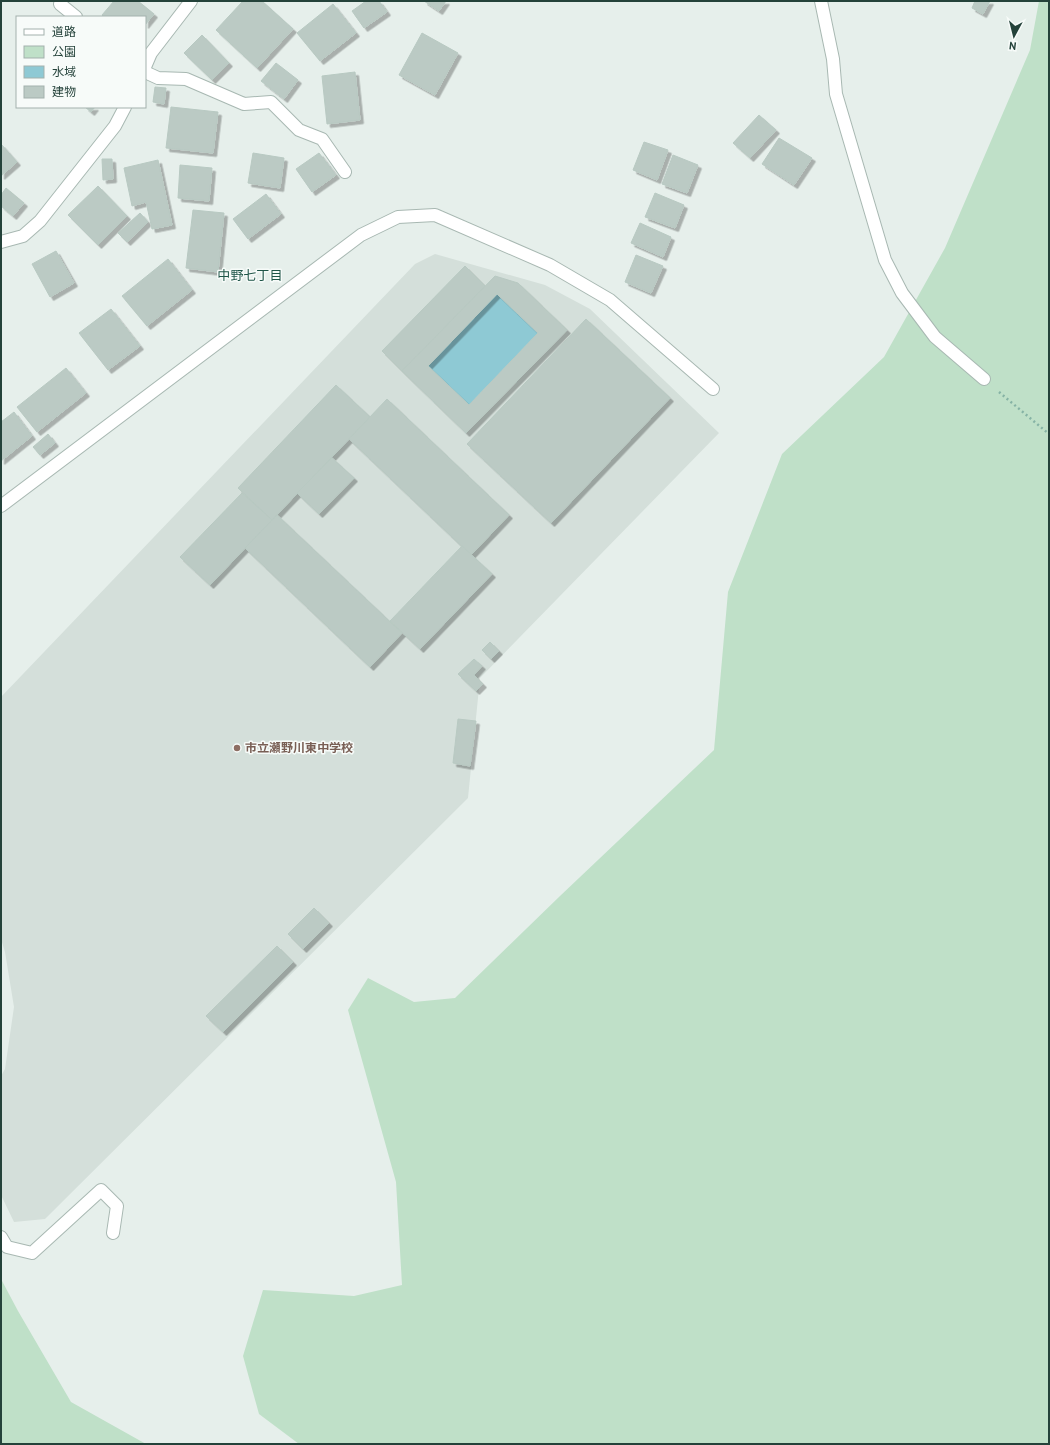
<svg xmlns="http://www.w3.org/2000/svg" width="1050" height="1445" font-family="'PT Sans','Noto Sans JP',sans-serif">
  <defs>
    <filter id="shadow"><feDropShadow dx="3.5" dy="3.5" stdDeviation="0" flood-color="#0004"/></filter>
  </defs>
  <rect width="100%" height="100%" fill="#e6efeb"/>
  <!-- built -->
  <polygon fill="#d4dfda" points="435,254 545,285 590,309 719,433 480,678 468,798 45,1219 14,1222 1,1195 1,1076 5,1069 14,1007 5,952 1,939 1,697 415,264"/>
  <!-- green -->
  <g fill="#bfe0c8">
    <polygon points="1039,1 1049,1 1049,1444 299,1444 259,1414 243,1356 263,1290 354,1296 402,1285 396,1182 348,1010 368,978 414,1002 455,998 560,896 714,750 728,592 782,454 884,357 945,248 1030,50"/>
    <polygon points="1,1279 18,1311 71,1402 146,1444 1,1444"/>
  </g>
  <!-- water -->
  <polygon fill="#8ec9d4" points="497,294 538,333 469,405 428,366"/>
  <!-- building -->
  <g fill="#bbcac4" stroke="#b8c9c2" fill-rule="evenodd" filter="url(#shadow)">
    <polygon points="114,1 138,1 154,14 145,25 145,17 104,17 102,15"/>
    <polygon points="243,1 262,1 293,29 257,68 216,30"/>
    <polygon points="366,1 379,1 387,12 364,28 352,11"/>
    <polygon points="424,1 446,1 439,11"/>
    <polygon points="975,1 990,1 983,14 972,8"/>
    <polygon points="333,4 356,33 320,61 297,33"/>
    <polygon points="422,33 458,53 435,95 399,75"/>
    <polygon points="202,35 229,63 212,80 184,53"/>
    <polygon points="276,63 298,80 284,99 261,81"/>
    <polygon points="355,72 360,120 327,124 322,76"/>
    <polygon points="155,87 166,88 164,104 153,102"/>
    <polygon points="85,107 95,107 91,112"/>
    <polygon points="171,107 218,112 213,153 166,148"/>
    <polygon points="759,115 776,130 750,158 733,143"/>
    <polygon points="779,138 812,158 794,185 762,164"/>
    <polygon points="644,142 668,150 657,180 633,170"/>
    <polygon points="1,144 17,162 1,176"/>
    <polygon points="253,153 284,158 280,188 248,183"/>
    <polygon points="319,153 336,175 312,192 296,169"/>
    <polygon points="673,155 698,165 687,193 662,184"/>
    <polygon points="102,159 112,159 113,179 103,180"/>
    <polygon points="158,160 172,225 152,229 146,202 132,206 124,168"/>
    <polygon points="180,165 212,168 209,201 178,198"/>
    <polygon points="98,186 127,216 98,245 68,215"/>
    <polygon points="6,188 24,203 13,216 1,206 1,195"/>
    <polygon points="655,193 684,205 675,228 645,217"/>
    <polygon points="266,194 281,214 248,239 233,219"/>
    <polygon points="193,210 224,213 218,272 186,268"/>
    <polygon points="140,213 148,222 127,242 118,233"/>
    <polygon points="640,223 671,237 663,257 631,243"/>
    <polygon points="56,251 74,283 50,297 32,264"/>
    <polygon points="636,255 663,266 651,293 625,282"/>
    <polygon points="168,259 192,290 147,326 122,296"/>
    <polygon points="465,266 485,286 402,371 382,351"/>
    <path d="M495,276L518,283L567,330L466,433L402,371ZM497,294L538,333L469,405L428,366Z"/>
    <polygon points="111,309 140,346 108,370 79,333"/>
    <polygon points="586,319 670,398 551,523 467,444"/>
    <polygon points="66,368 86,393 37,432 17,407"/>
    <polygon points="336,385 370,417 272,520 238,488"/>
    <polygon points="387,399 509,515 471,555 349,439"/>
    <polygon points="14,412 32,436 1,461 1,422"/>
    <polygon points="48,434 55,443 40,455 33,447"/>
    <polygon points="332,458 354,478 319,514 297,493"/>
    <polygon points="242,493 272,520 210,585 180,557"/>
    <polygon points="277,515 402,633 370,667 245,548"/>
    <polygon points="462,546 492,574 420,649 390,621"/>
    <polygon points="490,642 499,651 491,659 482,650"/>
    <polygon points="474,659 482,666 474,675 483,684 476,691 458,674"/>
    <polygon points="458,719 476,721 470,766 453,763"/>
    <polygon points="314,908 329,923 303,949 288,934"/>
    <polygon points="277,946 293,962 223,1032 206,1016"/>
  </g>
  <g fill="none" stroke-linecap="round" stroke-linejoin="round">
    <defs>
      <g id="minor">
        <polyline points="821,1 833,59 836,94 885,260 902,293 935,337 984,379"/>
        <polyline points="60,4 76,17"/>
        <polyline points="145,67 151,53 191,1"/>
        <polyline points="145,72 158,78 186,79 244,104 271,102 299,130 322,139 345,172"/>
        <polyline points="1,242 23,236 40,221 115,126 125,107"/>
        <polyline points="1,506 361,235 398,217 435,215 550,265 610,300 713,389"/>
        <polyline points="1,1237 7,1247 32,1253 101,1190 117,1206 113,1233"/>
      </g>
    </defs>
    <!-- minor casing -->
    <use href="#minor" stroke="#a8b8b2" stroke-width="14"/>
    <!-- path -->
    <polyline stroke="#86b3a5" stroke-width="2.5" stroke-dasharray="2 3" stroke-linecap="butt" points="999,392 1049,434"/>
    <!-- minor -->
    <use href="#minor" stroke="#fff" stroke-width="12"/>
  </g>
  <!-- markers -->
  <circle fill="#8d6e63" stroke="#f7fbf9" stroke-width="1.5" cx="237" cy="748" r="4"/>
  <g text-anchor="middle" stroke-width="3" stroke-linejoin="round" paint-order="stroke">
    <!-- education labels -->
    <g font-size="12" font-weight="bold" fill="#785e54" stroke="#f7fbf9" text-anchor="start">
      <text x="245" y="752">市立瀬野川東中学校</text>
    </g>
    <!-- neighbourhood labels -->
    <g font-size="13" fill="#1f5548" stroke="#f7fbf9">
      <text x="250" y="280">中野七丁目</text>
    </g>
  </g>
  <!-- border -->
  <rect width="1050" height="1445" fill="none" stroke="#24423a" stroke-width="4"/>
  <!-- legend -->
  <rect x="16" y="16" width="130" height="92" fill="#f7fbf9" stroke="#a3b1ad"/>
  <rect x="24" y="29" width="20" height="6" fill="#ffffff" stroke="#a3b1ad"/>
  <text x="52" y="36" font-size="12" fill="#24423a">道路</text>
  <rect x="24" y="46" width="20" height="12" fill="#bfe0c8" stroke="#a3b1ad"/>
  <text x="52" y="56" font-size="12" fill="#24423a">公園</text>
  <rect x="24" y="66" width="20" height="12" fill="#8ec9d4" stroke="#a3b1ad"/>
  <text x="52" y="76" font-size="12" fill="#24423a">水域</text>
  <rect x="24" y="86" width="20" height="12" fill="#bbcac4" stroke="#a3b1ad"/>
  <text x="52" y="96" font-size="12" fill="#24423a">建物</text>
  <!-- north arrow -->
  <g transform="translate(1014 36) rotate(187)" stroke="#f7fbf9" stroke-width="3" paint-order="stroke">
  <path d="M0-3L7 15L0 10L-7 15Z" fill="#24423a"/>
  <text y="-6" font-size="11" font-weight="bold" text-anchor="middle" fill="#24423a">N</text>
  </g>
</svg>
